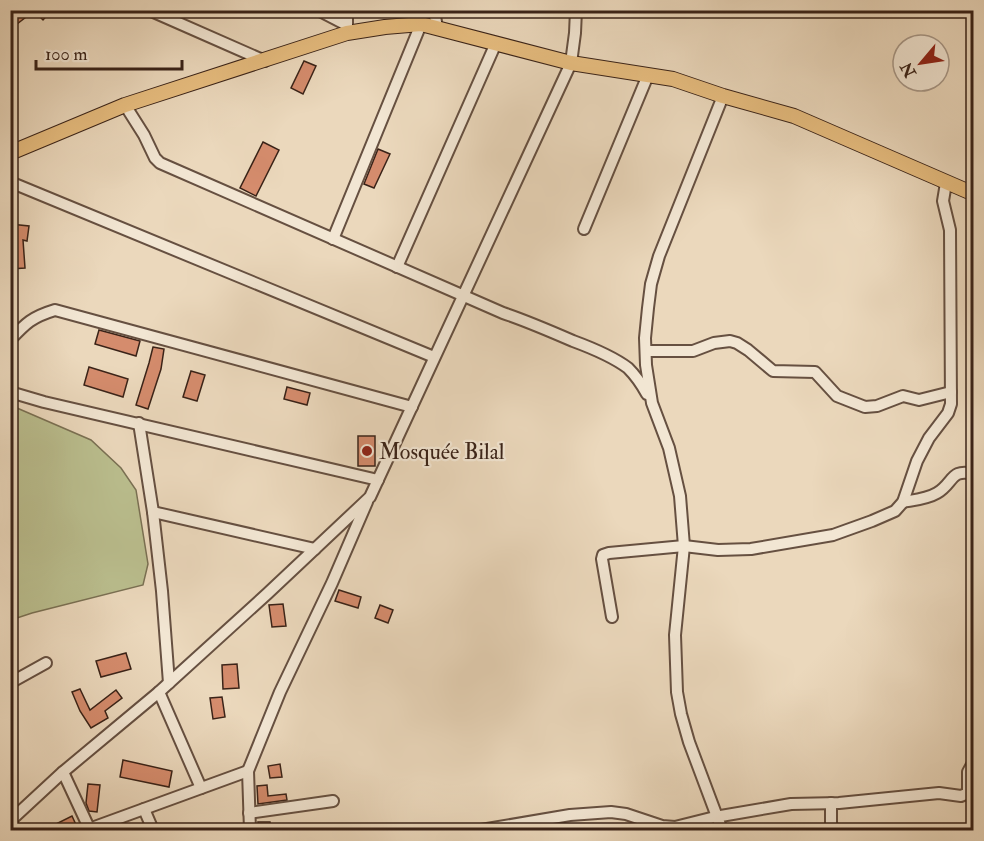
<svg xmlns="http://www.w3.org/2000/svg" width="984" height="841" font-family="'IM FELL Double Pica',serif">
  <rect width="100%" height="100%" fill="#ebd8bc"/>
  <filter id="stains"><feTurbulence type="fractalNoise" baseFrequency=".00333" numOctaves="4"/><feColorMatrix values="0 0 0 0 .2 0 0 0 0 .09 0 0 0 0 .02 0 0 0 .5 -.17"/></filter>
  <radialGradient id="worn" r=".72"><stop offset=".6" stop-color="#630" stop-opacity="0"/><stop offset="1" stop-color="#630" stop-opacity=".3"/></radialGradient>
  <!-- green -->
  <polygon fill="#babe8e" stroke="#7a7053" stroke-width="1.5" points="10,405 91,440 121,468 136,490 148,564 143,585 32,613 11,620"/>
  <!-- building -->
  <g fill="#d58c6d" stroke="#3a2318" stroke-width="1.5">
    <polygon points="10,10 52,10 43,20 34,11 17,24 10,15"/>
    <polygon points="304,61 316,66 303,94 291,88"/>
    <polygon points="263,142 279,150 256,196 240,188"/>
    <polygon points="378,149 390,154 374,188 364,184"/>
    <polygon points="10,224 29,226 27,241 23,240 25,268 10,269"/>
    <polygon points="99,330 140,341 136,356 95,344"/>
    <polygon points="153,347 164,349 161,369 148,409 136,405 149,363"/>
    <polygon points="89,367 128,379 123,397 84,385"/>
    <polygon points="191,371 205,375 197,401 183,397"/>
    <polygon points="287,387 310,393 307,405 284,399"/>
    <rect x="358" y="436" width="17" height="30"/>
    <polygon points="339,590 361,597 358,608 335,601"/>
    <polygon points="283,604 286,626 272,627 269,605"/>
    <polygon points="380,605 393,610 388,623 375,618"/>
    <polygon points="126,653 131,669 101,677 96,661"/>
    <polygon points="237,664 239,688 223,689 222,665"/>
    <polygon points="80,689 90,710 116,690 122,698 105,711 108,718 91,728 80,711 72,692"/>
    <polygon points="222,697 225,717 213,719 210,698"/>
    <polygon points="123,760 172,771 169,787 120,777"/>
    <polygon points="280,764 282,777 270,778 268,766"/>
    <polygon points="88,784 100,785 97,812 89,811 86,803"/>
    <polygon points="267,785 268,796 286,794 287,800 258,804 257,786"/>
    <polygon points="72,816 77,827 69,831 42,831"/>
    <polygon points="258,822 270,822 271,831 259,831"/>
  </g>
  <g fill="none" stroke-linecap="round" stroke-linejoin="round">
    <defs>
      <g id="minor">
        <polyline points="149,10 265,61"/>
        <polyline points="318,10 347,25"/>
        <polyline points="347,10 347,30"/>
        <polyline points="434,10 437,28"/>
        <path d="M125,105L144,135L155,158L160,163L503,313C527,321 550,331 573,341C592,348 612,356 628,368C636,376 642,385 647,394"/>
        <polyline points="10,182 434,357"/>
        <polyline points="584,229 648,75"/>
        <polyline points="333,239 421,24"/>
        <polyline points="397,267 496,43"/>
        <path d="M10,340C26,323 32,317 55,310L412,407"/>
        <polyline points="646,351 693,351 714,343 730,341 737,343 748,350 773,371 815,372 837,396 865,407 877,406 903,396 919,400 951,392"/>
        <polyline points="10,392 44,402 378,480"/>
        <polyline points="139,423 153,512 162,591 169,683"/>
        <path d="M903,502C914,500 927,499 937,493C954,483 950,468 974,474"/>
        <polyline points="153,512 315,549"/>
        <polyline points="612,617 602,559 603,555 609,553 684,546 718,550 751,549 833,535 872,521 895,511 903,502 917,461 929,438 948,413 951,404 950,230 943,201 946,183"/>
        <polyline points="10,683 46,663"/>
        <polyline points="159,692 201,788"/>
        <polyline points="63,772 90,830"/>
        <polyline points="831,803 831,823 833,830"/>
        <polyline points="144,809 153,830"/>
        <polyline points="249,813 333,801"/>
        <polyline points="10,821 63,772 159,692 268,593 370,497 571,63 575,33 576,10"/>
        <polyline points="89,829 248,771"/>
        <polyline points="250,830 248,771 280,692 332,583 367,502"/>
        <polyline points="481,830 570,815 611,812 626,814 662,826 675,827 715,817 791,804 839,803 939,793 961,796 968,793 968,772 974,761"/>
        <polyline points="722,830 689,742 681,714 677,692 675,635 684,546 680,496 669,448 652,403 646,365 645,338 648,308 651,284 659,256 723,96"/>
      </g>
      <polyline id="major" points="10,153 125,105 347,33 385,27 421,24 571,63 673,79 723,96 794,116 974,194"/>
    </defs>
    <!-- minor casing -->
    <use href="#minor" stroke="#665041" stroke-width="14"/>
    <!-- major casing -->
    <use href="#major" stroke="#3a2318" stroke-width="16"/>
    <!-- minor -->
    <use href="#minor" stroke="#f2e6d3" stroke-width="10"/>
    <!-- major -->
    <use href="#major" stroke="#e6bc7e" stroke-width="14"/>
  </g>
  <!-- markers -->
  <circle fill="#8f2418" stroke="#f2e6d3" stroke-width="2" cx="367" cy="451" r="6"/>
  <g text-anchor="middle" stroke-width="4.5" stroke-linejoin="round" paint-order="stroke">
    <!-- poi labels -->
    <g font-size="22" fill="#3a2318" stroke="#f2e6d3" text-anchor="start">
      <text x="379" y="459">Mosquée Bilal</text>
    </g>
  </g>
  <!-- margin -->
  <rect width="984" height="841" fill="none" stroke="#ebd8bc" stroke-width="36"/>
  <rect x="12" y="12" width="960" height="817" fill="none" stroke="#3a2318" stroke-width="3"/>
  <rect x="18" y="18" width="948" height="805" fill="none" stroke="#3a2318" stroke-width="1.5"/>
  <!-- north arrow -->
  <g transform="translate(921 63) rotate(241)"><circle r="28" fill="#f2e6d3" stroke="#a89888" stroke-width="1.5"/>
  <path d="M0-4.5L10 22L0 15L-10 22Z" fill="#8f2418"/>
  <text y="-9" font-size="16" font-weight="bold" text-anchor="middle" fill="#3a2318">N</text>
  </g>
  <!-- scale -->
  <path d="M36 60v9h146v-9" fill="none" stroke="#3a2318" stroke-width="3"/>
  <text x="45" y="60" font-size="18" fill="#3a2318" stroke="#f2e6d3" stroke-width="4.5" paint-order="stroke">100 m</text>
  <rect width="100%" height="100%" filter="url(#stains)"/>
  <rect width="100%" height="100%" fill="url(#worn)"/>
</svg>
